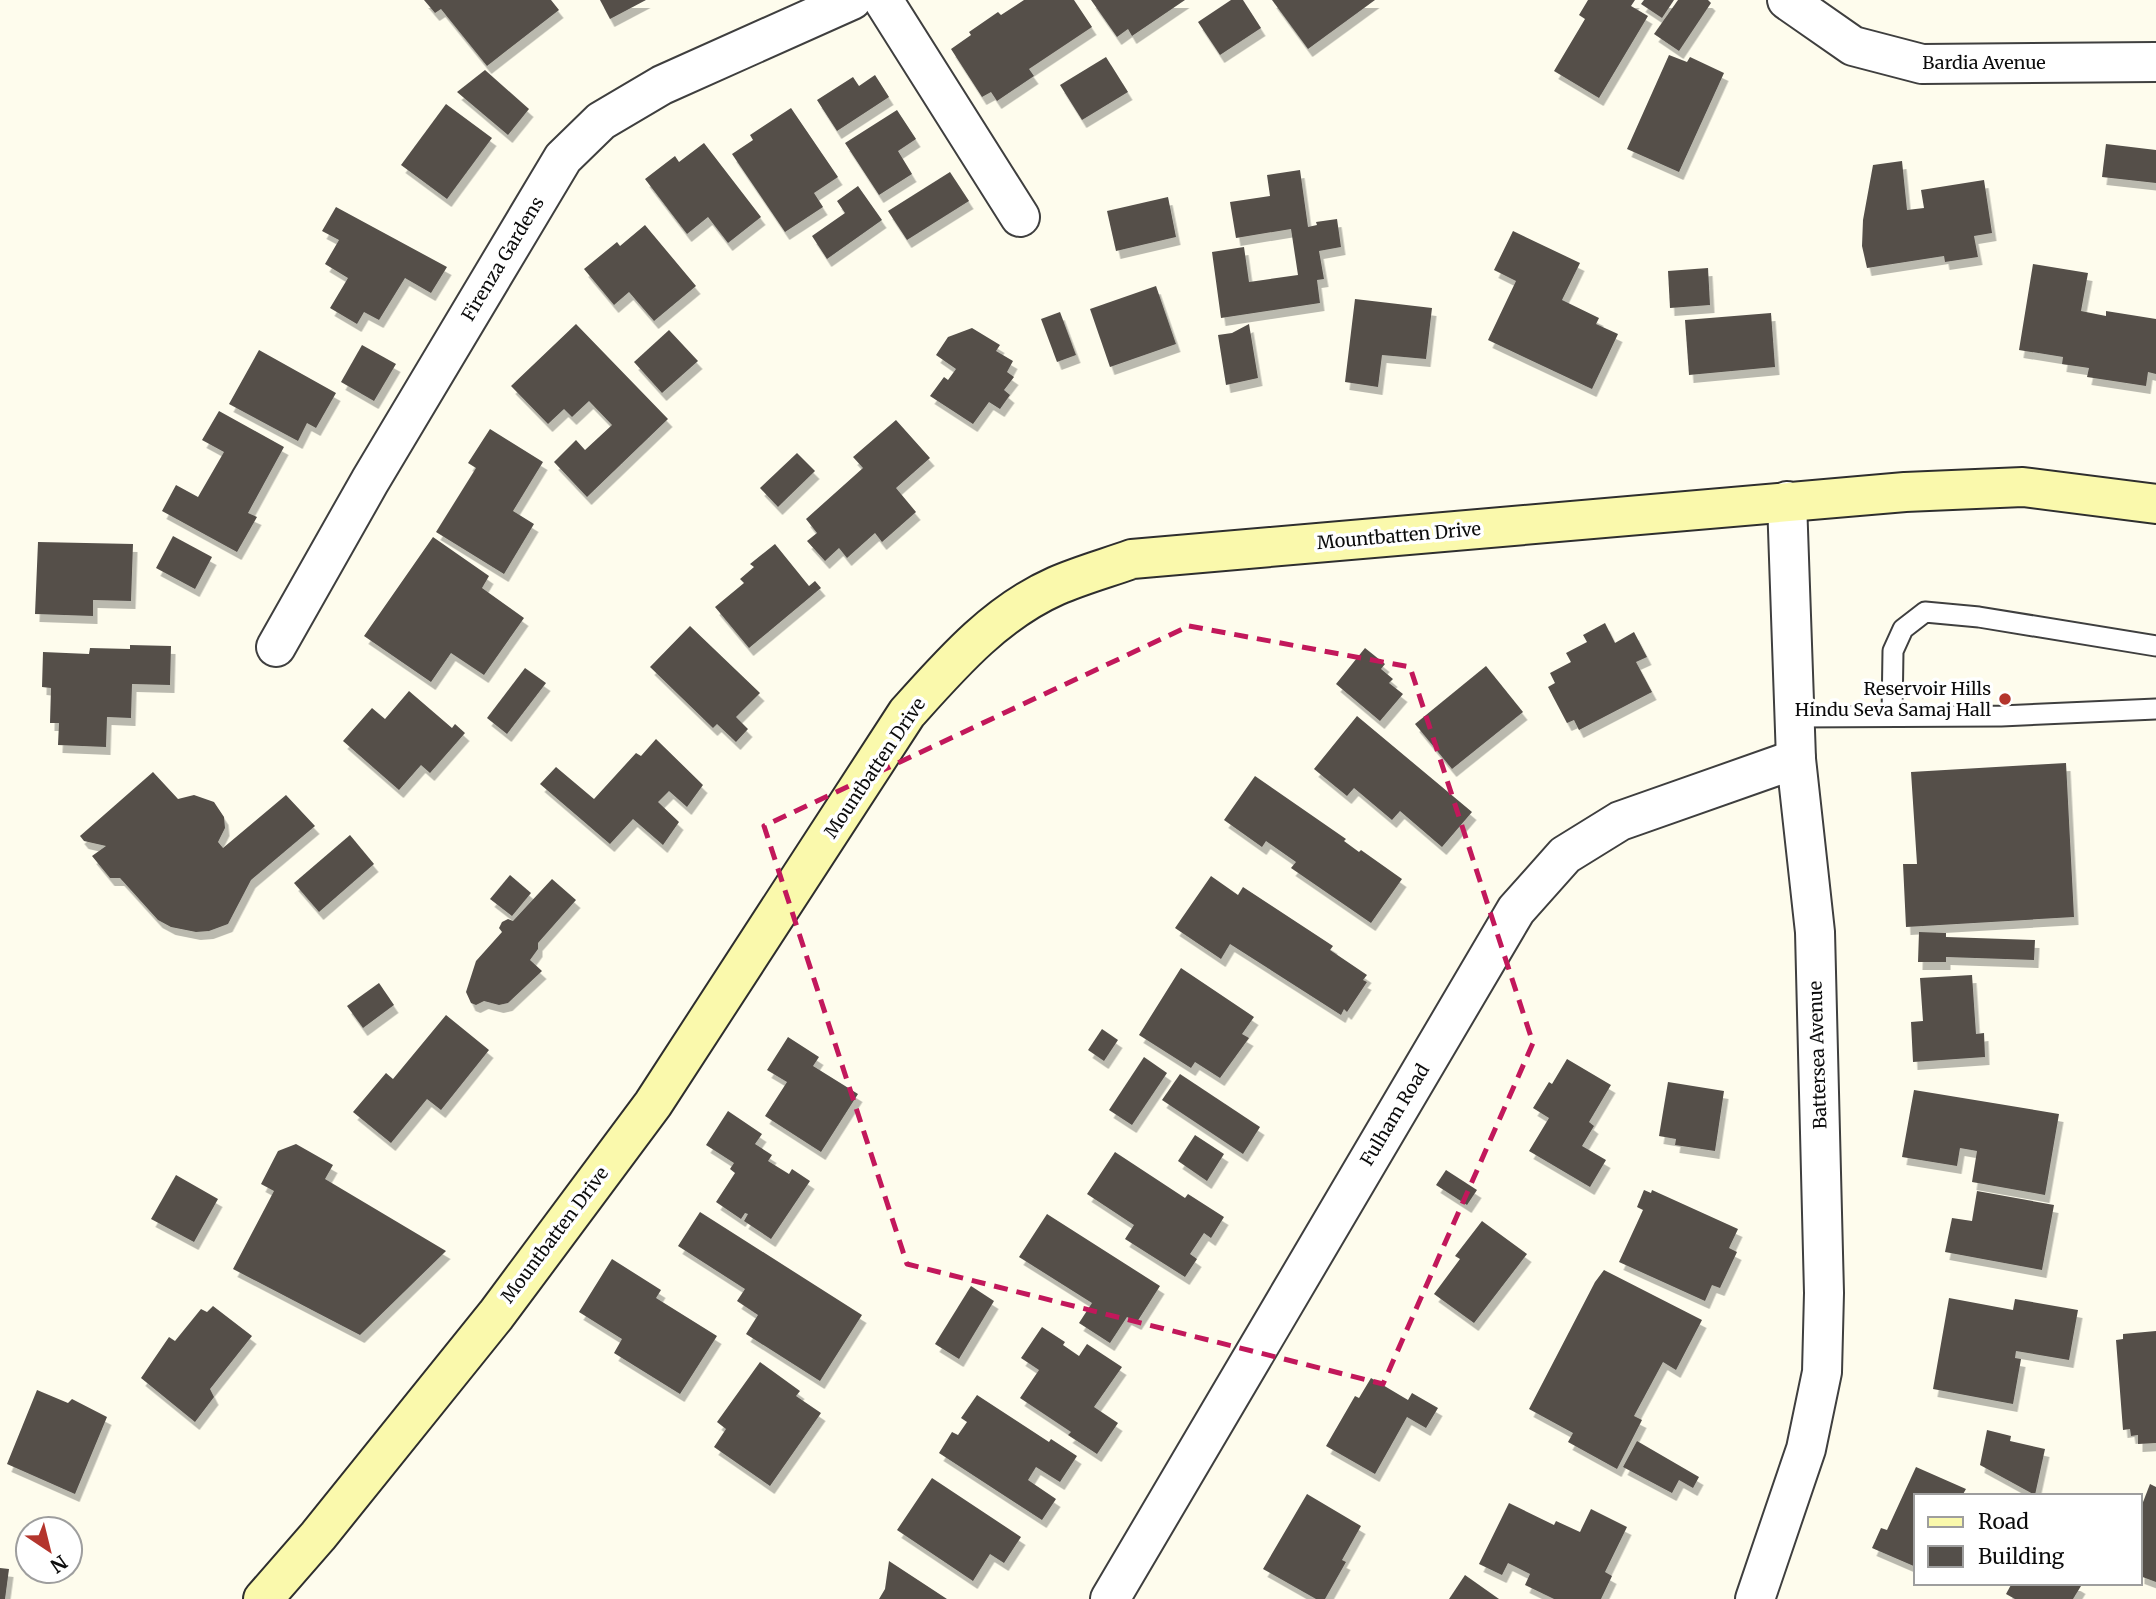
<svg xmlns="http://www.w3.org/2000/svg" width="2156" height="1599" font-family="Merriweather,serif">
  <defs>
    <filter id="shadow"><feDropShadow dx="4.5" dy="8" stdDeviation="0" flood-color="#0004"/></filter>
  </defs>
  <rect width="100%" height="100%" fill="#fefced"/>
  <!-- building -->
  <g fill="#544f4a" filter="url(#shadow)">
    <polygon points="424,0 551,0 559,10 487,66 441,9 435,13"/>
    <polygon points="600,0 646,0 610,19"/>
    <polygon points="1024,0 1074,0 1092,27 1029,69 1034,76 997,101 991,92 982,97 951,49 971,35 969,32 998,12 1001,15"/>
    <polygon points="1091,0 1185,0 1132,36 1128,29 1117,37"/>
    <polygon points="1231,0 1243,0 1261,28 1220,55 1198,22"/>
    <polygon points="1272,0 1375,0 1308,49"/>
    <polygon points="1588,0 1635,0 1631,6 1648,16 1599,98 1554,71 1585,19 1579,15"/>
    <polygon points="1644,0 1674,0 1662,18 1641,4"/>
    <polygon points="1678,0 1708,0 1711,3 1679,51 1654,34"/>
    <polygon points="1669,55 1687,62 1690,57 1724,73 1679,172 1627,149"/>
    <polygon points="1106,57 1128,92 1082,120 1060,85"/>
    <polygon points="485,70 529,109 508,135 457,92"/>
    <polygon points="875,75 889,97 837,131 817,100 853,77 859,86"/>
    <polygon points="446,104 492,138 447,199 401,165"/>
    <polygon points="791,108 838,177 814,193 823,207 785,232 732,154 753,140 750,135"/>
    <polygon points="897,110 916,139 898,151 912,174 879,195 845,143"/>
    <polygon points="704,143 761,217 728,243 708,217 687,234 645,179 675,156 679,162"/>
    <polygon points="2106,144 2156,150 2156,183 2102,177"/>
    <polygon points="1902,161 1907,210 1924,208 1921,190 1984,180 1992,233 1974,236 1978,257 1945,262 1944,256 1867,268 1862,246 1863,220 1873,165"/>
    <polygon points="1300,170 1308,227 1317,225 1316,222 1337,219 1341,247 1319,251 1324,279 1317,280 1320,303 1221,318 1212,252 1244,247 1249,282 1298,275 1291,229 1236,238 1230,202 1270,196 1267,175"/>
    <polygon points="950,172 969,201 907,240 888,211"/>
    <polygon points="858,186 882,220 827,259 812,236 845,213 837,201"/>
    <polygon points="1168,197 1176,237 1116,251 1107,211"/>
    <polygon points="336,207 447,267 431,293 405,278 379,320 364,312 357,324 330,308 348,278 325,264 339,240 322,231"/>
    <polygon points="645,225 696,286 654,321 629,292 614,305 584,269 617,242 620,246"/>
    <polygon points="1513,231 1580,263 1562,300 1599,318 1596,324 1618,334 1592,389 1488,340 1516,281 1494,270"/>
    <polygon points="2033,264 2088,273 2081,311 2106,316 2106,311 2156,319 2156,374 2148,372 2146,386 2087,377 2089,368 2062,364 2063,357 2019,350"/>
    <polygon points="1708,268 1710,305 1670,308 1668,271"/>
    <polygon points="1156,286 1176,344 1110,367 1090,309"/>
    <polygon points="1355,299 1432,308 1426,359 1382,355 1378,387 1345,382"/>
    <polygon points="1060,312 1076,355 1057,362 1041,319"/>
    <polygon points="1771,313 1775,367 1689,375 1685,320"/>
    <polygon points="576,324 668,419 587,497 554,462 576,440 585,450 612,425 589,401 572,417 564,409 548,424 511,386"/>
    <polygon points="1249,324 1258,378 1226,385 1218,335 1232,333"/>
    <polygon points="972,328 1000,345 996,351 1013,361 1007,372 1014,377 1004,390 1010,395 1000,409 989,402 973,424 930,396 944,377 948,380 956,369 936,355 948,337"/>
    <polygon points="669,330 698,361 662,393 634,362"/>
    <polygon points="362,345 396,364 374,401 341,382"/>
    <polygon points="259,350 336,393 316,428 307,423 298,441 229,404"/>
    <polygon points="219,411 284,447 248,513 257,517 237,552 162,511 176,485 198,497 224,452 202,440"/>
    <polygon points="896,420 930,458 896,488 916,512 882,542 875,533 847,558 839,548 825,561 807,541 817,533 806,519 863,468 853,457"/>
    <polygon points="490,429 543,462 513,511 534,524 504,574 436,532 476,468 468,463"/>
    <polygon points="797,453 815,471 778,507 760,488"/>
    <polygon points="173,536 212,557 195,589 156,568"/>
    <polygon points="433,537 489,576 482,588 524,618 484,675 451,653 431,682 364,636"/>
    <polygon points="38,542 133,544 131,601 93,600 93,616 35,614"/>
    <polygon points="775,544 809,586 815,581 821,588 749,648 715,607 744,583 740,579 754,567 750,564"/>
    <polygon points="1605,623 1615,643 1634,632 1647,657 1636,662 1652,692 1579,730 1574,720 1567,723 1548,687 1555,683 1550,673 1571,662 1566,653 1587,642 1583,635"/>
    <polygon points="690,626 760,693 736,717 748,729 736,742 717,724 713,728 650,667"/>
    <polygon points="130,645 171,646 170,685 132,684 131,718 107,717 106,747 58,745 59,723 50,723 51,688 42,687 43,652 89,654 90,648 130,649"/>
    <polygon points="1365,648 1385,664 1381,669 1393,679 1389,683 1403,694 1380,721 1336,684"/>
    <polygon points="1486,666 1523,712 1452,769 1415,724"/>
    <polygon points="525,668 546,683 507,734 487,718"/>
    <polygon points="409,691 452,728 455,724 465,733 430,773 421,765 399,790 343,741 372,708 385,719"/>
    <polygon points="1357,716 1472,812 1442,847 1400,811 1392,820 1354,788 1347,796 1314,769"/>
    <polygon points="656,739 703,785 687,807 669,791 658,802 679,822 663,845 633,819 610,844 540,784 556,767 594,799 636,753 641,756"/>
    <polygon points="2066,763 2074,917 1906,927 1903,864 1917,864 1911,772"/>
    <polygon points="153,772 178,799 194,795 214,802 224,817 225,828 218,842 223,848 286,795 315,826 251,880 228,924 209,931 196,932 171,927 158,920 120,878 110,878 92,856 106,846 84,841 80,836"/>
    <polygon points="1255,776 1346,839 1344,841 1359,852 1361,850 1402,879 1371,923 1291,868 1296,862 1266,841 1262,847 1224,820"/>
    <polygon points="350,835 374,864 319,912 294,883"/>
    <polygon points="510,875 531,893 512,916 490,899"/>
    <polygon points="1211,876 1238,895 1243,887 1333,946 1330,950 1367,975 1363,980 1367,982 1347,1012 1344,1009 1341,1015 1230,944 1221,959 1175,928"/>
    <polygon points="552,879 576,900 538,943 538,949 530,960 542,971 508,1003 499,1005 484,1001 476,1005 471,1003 466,992 476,961 502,932 499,928 502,922 508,919 513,921"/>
    <polygon points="1919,932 1946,933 1946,937 2035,940 2034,960 1946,957 1946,962 1918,962"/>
    <polygon points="1181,968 1254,1017 1242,1034 1249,1038 1220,1078 1195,1062 1191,1068 1139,1035"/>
    <polygon points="1972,975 1976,1034 1984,1033 1985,1057 1913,1062 1911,1022 1923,1021 1920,978"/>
    <polygon points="379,983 394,1005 363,1028 347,1006"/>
    <polygon points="446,1015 489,1050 441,1110 427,1099 391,1143 353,1112 386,1073 393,1079"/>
    <polygon points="1102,1029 1118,1040 1104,1061 1088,1050"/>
    <polygon points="788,1037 819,1057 813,1066 858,1094 821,1152 765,1116 787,1082 767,1070"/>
    <polygon points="1144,1057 1167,1073 1132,1125 1109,1110"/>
    <polygon points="1567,1059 1611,1085 1589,1122 1594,1126 1582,1146 1606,1160 1590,1187 1529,1151 1549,1118 1533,1108 1549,1082 1552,1084"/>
    <polygon points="1180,1074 1260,1127 1243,1154 1162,1100"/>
    <polygon points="1668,1082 1724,1091 1715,1151 1675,1145 1676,1139 1659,1136"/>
    <polygon points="1914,1090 2059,1114 2045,1195 1972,1182 1977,1151 1960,1148 1957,1166 1902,1157"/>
    <polygon points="728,1111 762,1134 755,1144 772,1155 768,1161 789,1174 792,1169 810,1181 771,1239 744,1221 748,1214 745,1213 741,1219 716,1202 735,1173 730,1169 734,1163 706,1145"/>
    <polygon points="1195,1135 1224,1154 1207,1181 1178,1161"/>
    <polygon points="296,1144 333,1165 325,1179 446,1251 360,1335 233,1269 274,1191 261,1184 278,1151"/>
    <polygon points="1115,1152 1185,1198 1188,1194 1224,1217 1211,1238 1204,1233 1190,1254 1197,1259 1185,1277 1125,1239 1134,1225 1087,1194"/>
    <polygon points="1446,1170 1477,1190 1467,1205 1436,1185"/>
    <polygon points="176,1175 218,1199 194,1242 151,1219"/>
    <polygon points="1644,1190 1651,1193 1652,1190 1738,1229 1729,1248 1737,1252 1720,1288 1712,1285 1705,1301 1619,1262 1643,1210 1637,1207"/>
    <polygon points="1977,1191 2054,1205 2042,1270 1945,1252 1952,1218 1972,1221"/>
    <polygon points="700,1212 862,1315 820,1381 746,1334 758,1315 737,1301 745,1289 678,1246"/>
    <polygon points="1047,1214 1160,1286 1137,1322 1127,1317 1110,1343 1079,1323 1092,1303 1019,1257"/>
    <polygon points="1482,1221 1527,1254 1474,1323 1434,1294 1460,1259 1455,1256"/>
    <polygon points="612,1259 661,1290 656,1298 717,1336 680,1394 614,1353 622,1339 579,1312"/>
    <polygon points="1604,1270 1702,1320 1676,1370 1663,1362 1634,1416 1642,1420 1617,1469 1568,1442 1573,1433 1529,1409 1595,1282"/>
    <polygon points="971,1286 994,1301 959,1359 935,1344"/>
    <polygon points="1949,1298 2013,1310 2015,1299 2078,1310 2069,1360 2016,1351 2015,1358 2021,1359 2013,1404 1933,1389"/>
    <polygon points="213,1306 252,1336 210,1389 214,1397 195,1422 141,1378 169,1337 175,1341 201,1309 207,1312"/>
    <polygon points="1042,1327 1065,1342 1063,1345 1079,1356 1087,1344 1122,1367 1094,1407 1118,1423 1097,1454 1068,1435 1071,1432 1020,1398 1039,1370 1021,1358"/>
    <polygon points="2156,1331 2156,1443 2138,1444 2138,1435 2131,1436 2130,1429 2123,1430 2116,1340 2123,1339 2123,1334"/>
    <polygon points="760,1362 800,1391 796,1396 821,1413 770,1486 714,1447 726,1429 717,1422"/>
    <polygon points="1371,1378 1408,1400 1412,1393 1438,1408 1426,1428 1407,1417 1375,1474 1326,1446 1355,1396 1359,1398"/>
    <polygon points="37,1390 68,1403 72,1399 107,1417 75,1494 7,1464"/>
    <polygon points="977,1395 1049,1442 1051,1439 1077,1456 1060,1482 1036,1467 1028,1480 1056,1499 1042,1520 939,1453 952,1432 958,1435 967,1422 961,1418"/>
    <polygon points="1987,1430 2011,1436 2010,1441 2045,1449 2035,1495 1980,1465"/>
    <polygon points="1637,1441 1699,1477 1693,1488 1679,1480 1672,1493 1623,1467"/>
    <polygon points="1916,1467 1966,1489 1962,1496 1916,1496 1916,1567 1872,1548 1881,1528 1887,1530"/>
    <polygon points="932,1478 1021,1537 1004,1563 990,1554 973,1581 897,1530"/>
    <polygon points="2150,1484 2156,1487 2156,1582 2140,1576 2140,1510"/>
    <polygon points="1307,1494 1361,1526 1342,1560 1346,1562 1325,1599 1316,1599 1263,1569"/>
    <polygon points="1509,1503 1554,1525 1556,1521 1580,1532 1591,1509 1627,1527 1605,1572 1612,1576 1601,1599 1554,1599 1525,1585 1530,1574 1508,1563 1502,1575 1479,1564"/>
    <polygon points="889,1561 947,1599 879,1599 885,1589"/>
    <polygon points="0,1568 9,1569 5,1599 0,1599"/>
    <polygon points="1465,1575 1499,1599 1449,1599"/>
    <polygon points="2012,1583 2076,1583 2081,1586 2073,1599 2015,1599 2006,1594"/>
  </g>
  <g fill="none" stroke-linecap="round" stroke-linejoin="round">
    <defs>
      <g id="lane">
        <polyline points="1892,716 1893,651 1903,629 1925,612 1979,617 2156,646"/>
        <polyline points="1794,717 2001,716 2156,709"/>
      </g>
      <g id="street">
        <polyline points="883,0 1020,217"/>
        <polyline points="1787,0 1853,46 1922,64 2156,62"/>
        <polyline points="276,647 370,481 563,158 601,121 662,85 852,0"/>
        <polyline points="1110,1599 1516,910 1565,855 1620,821 1796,759"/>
        <polyline points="1755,1599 1806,1449 1822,1372 1824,1293 1815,932 1796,759 1787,501"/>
      </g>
      <path id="secondary" d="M263,1599L318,1536L496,1315L653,1104L907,713C951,664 995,613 1056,586C1081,575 1107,568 1132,559L1905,492L2023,487L2156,504"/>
    </defs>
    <!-- lane casing -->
    <use href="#lane" stroke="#3f3f3f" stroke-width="23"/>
    <!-- street casing -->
    <use href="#street" stroke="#3f3f3f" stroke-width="42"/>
    <!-- secondary casing -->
    <use href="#secondary" stroke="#2e2e2e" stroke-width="42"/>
    <!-- lane -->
    <use href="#lane" stroke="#fff" stroke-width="19"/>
    <!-- street -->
    <use href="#street" stroke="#fff" stroke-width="38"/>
    <!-- secondary -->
    <use href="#secondary" stroke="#faf9ac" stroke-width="38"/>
  </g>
  <!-- marked area -->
  <path fill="none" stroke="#c2185b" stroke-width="5" stroke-dasharray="14 9" stroke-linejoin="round" d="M1189,626L1410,667L1533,1043L1383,1384L907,1264L764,826Z"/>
  <!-- markers -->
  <circle fill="#b4352d" stroke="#fff" stroke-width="2.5" cx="2005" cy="699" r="7"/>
  <g text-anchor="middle" stroke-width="7" stroke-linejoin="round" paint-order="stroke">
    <!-- street labels -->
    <g font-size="18" fill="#0c0c0c" stroke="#fff">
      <text x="1984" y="69">Bardia Avenue</text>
      <text transform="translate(503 259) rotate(-59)" y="6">Firenza Gardens</text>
      <text transform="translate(1399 536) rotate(-5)" y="6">Mountbatten Drive</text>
      <text transform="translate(875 768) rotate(-56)" y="6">Mountbatten Drive</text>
      <text transform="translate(1818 1055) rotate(-92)" y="6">Battersea Avenue</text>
      <text transform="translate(1395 1115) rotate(-59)" y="6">Fulham Road</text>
      <text transform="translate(555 1235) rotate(-53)" y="6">Mountbatten Drive</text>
    </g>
    <!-- poi labels -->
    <g font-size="18" fill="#0c0c0c" stroke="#fff" text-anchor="end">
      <text x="1991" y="695">Reservoir Hills<tspan x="1991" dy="21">Hindu Seva Samaj Hall</tspan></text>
    </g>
  </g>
  <!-- legend -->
  <rect x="1914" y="1494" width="228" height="91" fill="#ffffff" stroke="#9e9e9e" stroke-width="2"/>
  <rect x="1928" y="1517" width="35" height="10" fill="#faf9ac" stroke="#9e9e9e" stroke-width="2"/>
  <text x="1978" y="1529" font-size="21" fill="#0c0c0c">Road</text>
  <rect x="1928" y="1546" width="35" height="21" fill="#544f4a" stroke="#9e9e9e" stroke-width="2"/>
  <text x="1978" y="1564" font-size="21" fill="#0c0c0c">Building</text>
  <!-- north arrow -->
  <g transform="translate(49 1550) rotate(145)"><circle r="33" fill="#ffffff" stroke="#9e9e9e" stroke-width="2"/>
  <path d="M0-5L12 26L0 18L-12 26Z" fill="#b4352d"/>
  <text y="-10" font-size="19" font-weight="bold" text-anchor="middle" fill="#0c0c0c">N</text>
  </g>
</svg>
